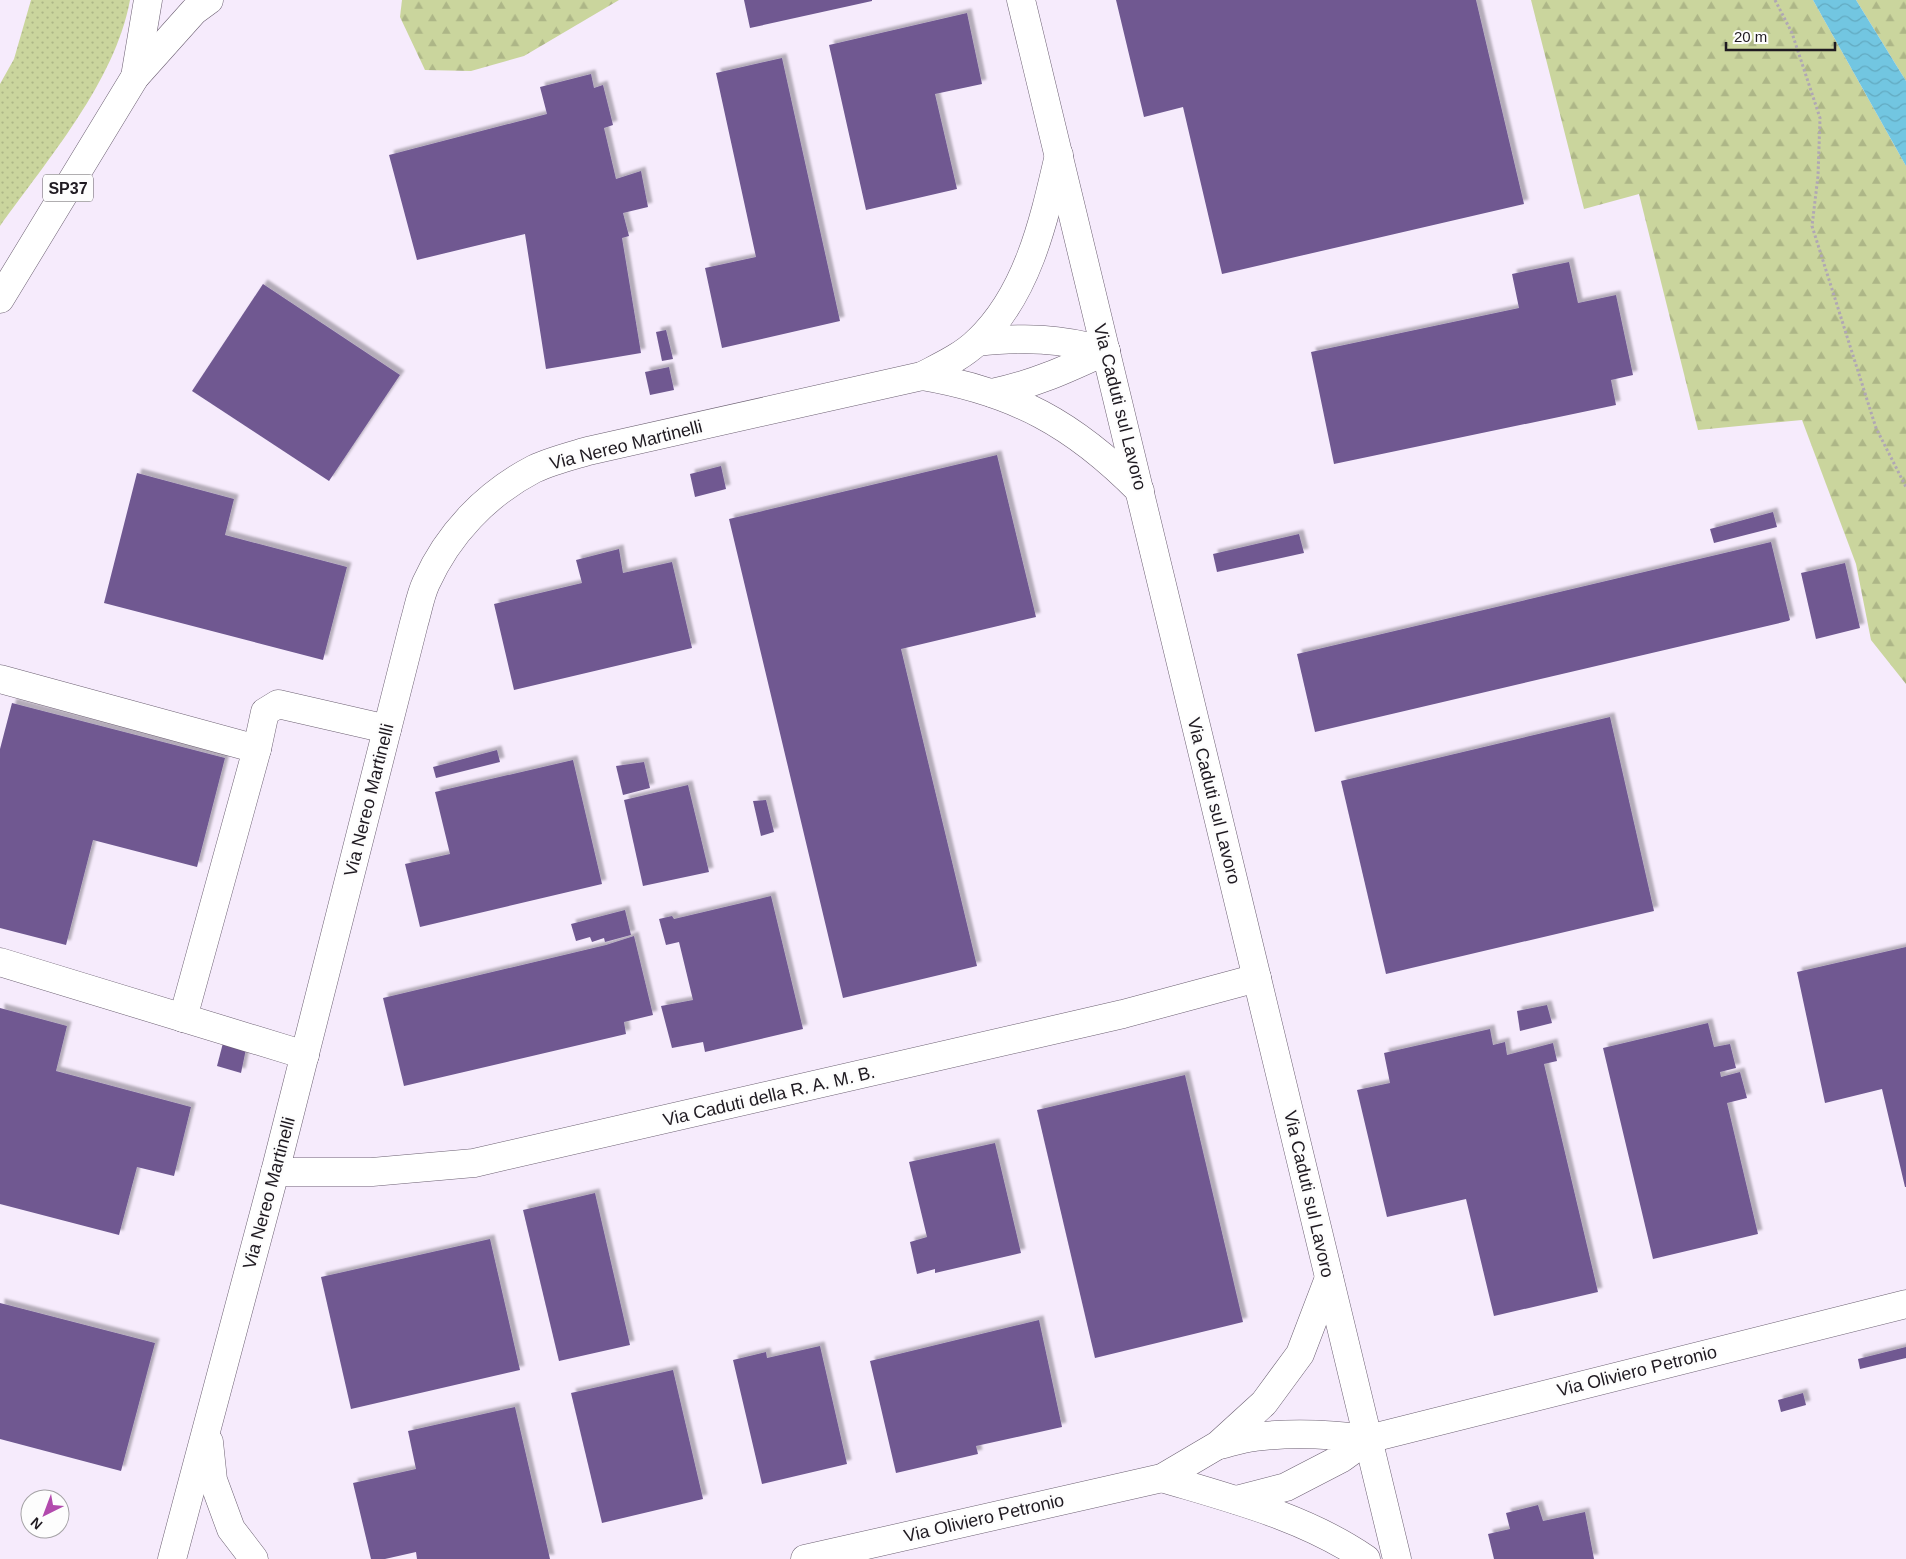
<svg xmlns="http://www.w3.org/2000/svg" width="1906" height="1559" font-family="Helvetica,sans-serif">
  <defs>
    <pattern id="grass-dots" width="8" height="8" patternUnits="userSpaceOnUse" patternTransform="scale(1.25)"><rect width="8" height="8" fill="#cad59d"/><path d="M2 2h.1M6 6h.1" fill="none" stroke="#adb687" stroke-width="1.8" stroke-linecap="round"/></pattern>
    <pattern id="forest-firs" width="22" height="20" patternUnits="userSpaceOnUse" patternTransform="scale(1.25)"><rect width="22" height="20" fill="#cad59d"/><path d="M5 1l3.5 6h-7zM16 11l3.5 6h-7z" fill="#adb687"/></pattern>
    <pattern id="water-waves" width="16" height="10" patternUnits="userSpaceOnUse" patternTransform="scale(1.25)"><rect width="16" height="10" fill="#72c6e1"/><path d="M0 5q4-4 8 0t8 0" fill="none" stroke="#62aac1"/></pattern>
    <filter id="shadow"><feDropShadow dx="4.5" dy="-4.5" stdDeviation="1" flood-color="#0004"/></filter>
  </defs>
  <rect width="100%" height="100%" fill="#f6ebfc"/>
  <!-- grass -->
  <path fill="url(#grass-dots)" d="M31,0H130C115,82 47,160 0,226V84L14,59Z"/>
  <!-- forest -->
  <g fill="url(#forest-firs)">
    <polygon points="402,0 619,0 524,56 471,71 425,70 400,17"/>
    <polygon points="1531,0 1813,0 1906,166 1906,684 1871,640 1856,564 1802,420 1698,430 1639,194 1584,209"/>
    <polygon points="1856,0 1906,0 1906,81"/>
  </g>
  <!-- water -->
  <polygon fill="url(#water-waves)" points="1813,0 1856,0 1906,81 1906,166"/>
  <!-- building -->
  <g fill="#6f5991" filter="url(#shadow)">
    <polygon points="744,0 872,0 872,1 750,28"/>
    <polygon points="1116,0 1476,0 1524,204 1222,274 1183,107 1144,117"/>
    <polygon points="967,13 982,84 935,94 957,189 866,210 829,45"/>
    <polygon points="782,58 840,321 722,348 705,268 756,257 716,73"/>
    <polygon points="591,74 594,88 603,85 613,125 604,128 616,179 641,171 648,207 623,213 629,236 622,238 641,353 546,369 525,234 417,260 389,155 547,114 540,87"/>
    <polygon points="1569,262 1578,303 1616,295 1633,375 1611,380 1616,405 1334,464 1311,352 1519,308 1512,274"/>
    <polygon points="263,284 400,375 329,481 192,391"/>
    <polygon points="666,330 673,359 662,361 656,332"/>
    <polygon points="669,367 674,390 650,395 645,372"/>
    <polygon points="997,455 1036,617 901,649 977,966 843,998 729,519"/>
    <polygon points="721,466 726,489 695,497 690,474"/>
    <polygon points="137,473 234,499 225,535 347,567 323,660 104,603"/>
    <polygon points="1773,512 1777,527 1714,543 1710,529"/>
    <polygon points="1299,534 1304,553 1217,572 1213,554"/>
    <polygon points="1771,542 1790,620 1788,621 1315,732 1297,654"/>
    <polygon points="619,549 623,573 672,562 692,648 514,690 494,604 582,583 576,560"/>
    <polygon points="1845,563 1860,628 1816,639 1801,573"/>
    <polygon points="12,703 225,758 197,867 93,840 66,945 0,928 0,749"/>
    <polygon points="1610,717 1654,911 1386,974 1341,781"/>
    <polygon points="497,750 500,762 436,778 433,767"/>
    <polygon points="573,760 602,884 420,927 405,864 450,854 435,792"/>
    <polygon points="644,762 650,788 623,795 616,766"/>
    <polygon points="688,785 709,872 643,886 624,800"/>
    <polygon points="766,800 774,832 761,836 753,801"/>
    <polygon points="771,896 803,1029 705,1052 703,1042 672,1048 661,1006 693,1000 679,942 666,945 659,919 672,916 674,919"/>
    <polygon points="625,910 631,935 605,942 604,938 592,942 590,937 576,941 571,924"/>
    <polygon points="634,936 653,1015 624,1022 626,1034 404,1086 383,998 606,945"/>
    <polygon points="1906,947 1906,1187 1905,1187 1882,1089 1825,1103 1797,972"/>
    <polygon points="1547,1005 1552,1023 1520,1031 1517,1011"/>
    <polygon points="0,1008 67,1026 56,1071 191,1107 174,1176 137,1167 119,1235 0,1204"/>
    <polygon points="1708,1023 1714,1047 1730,1044 1736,1068 1720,1072 1721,1077 1740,1072 1747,1098 1727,1103 1758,1234 1653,1259 1603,1048"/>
    <polygon points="1490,1029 1493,1045 1505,1042 1507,1055 1553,1043 1557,1061 1544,1064 1598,1292 1494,1316 1466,1199 1387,1217 1357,1090 1390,1083 1384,1053"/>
    <polygon points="223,1043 246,1049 241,1073 217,1066"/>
    <polygon points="1185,1075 1243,1322 1095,1358 1037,1110"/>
    <polygon points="995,1143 1021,1253 935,1273 935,1269 917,1274 910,1242 927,1237 909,1162"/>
    <polygon points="595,1193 630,1345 559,1361 523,1210"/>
    <polygon points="490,1239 520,1370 351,1409 321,1277"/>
    <polygon points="0,1303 155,1343 121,1471 0,1439"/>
    <polygon points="1039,1320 1062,1427 976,1446 978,1454 896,1473 870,1361"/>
    <polygon points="820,1346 847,1464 762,1484 733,1360 766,1352 767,1358"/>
    <polygon points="1906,1347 1906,1358 1860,1369 1858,1359"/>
    <polygon points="673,1370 703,1499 602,1523 571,1393"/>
    <polygon points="1803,1393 1806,1405 1781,1412 1778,1400"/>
    <polygon points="515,1407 550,1559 417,1559 416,1552 385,1559 371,1559 353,1483 416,1469 408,1431"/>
    <polygon points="1538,1505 1543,1521 1585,1512 1594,1559 1494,1559 1488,1534 1510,1529 1506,1513"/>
  </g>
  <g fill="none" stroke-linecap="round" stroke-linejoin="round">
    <defs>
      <g id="minor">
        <path d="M977,342C1026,337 1058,338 1106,351"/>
        <path d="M922,376C1015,392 1074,424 1140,491"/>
        <path d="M992,393C1035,384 1067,369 1106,351"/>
        <polyline points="0,679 257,749 265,712 278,704 387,729"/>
        <polyline points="0,962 305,1055"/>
        <polyline points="183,1018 257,749"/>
        <polyline points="275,1172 372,1172 474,1163 1123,1014 1257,978"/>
        <polyline points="1368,1439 1906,1304"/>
        <polyline points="209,1442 213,1480 231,1529 254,1559"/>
        <path d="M1220,1445C1232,1442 1243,1438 1255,1437C1292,1432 1330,1434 1368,1439L1342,1458L1286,1487L1236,1500"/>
        <path d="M1162,1478C1232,1499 1305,1517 1366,1559"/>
        <path d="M172,1559L275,1172L414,623C418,610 420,596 426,583C448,534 486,494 534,469C551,461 571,456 588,451L922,376C941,366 961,357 977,342C1028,294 1044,220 1059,155"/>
        <polyline points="805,1559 1162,1478 1218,1445 1264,1403 1300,1354 1329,1278"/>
      </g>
      <g id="major">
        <polyline points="1021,0 1397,1559"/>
        <polyline points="135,77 148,0"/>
        <polyline points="0,299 135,77 194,11 209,0"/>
      </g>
    </defs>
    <!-- minor casing -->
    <use href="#minor" stroke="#6c6072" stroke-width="29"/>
    <!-- major casing -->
    <use href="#major" stroke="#6c6072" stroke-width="29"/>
    <!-- path -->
    <polyline stroke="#b0a7b4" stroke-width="3" stroke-dasharray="2.5 2.5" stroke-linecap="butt" points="1775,0 1792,33 1820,118 1818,176 1812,226 1876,428 1906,487"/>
    <!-- minor -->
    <use href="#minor" stroke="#fff" stroke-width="28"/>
    <!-- major -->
    <use href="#major" stroke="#fff" stroke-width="28"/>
  </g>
  <g text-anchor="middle" stroke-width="5" stroke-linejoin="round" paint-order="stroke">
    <!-- shield labels -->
    <rect fill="#fdfdfd" stroke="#625e63" stroke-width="1" x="43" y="174.5" width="50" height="27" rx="4"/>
    <g font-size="16" font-weight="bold" fill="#1f1a21">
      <text x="68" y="194">SP37</text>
    </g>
    <!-- street labels -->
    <g font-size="18" fill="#1f1a21" stroke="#fdfdfd">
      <text transform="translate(1120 407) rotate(76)" y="6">Via Caduti sul Lavoro</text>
      <text transform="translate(626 445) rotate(-14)" y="6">Via Nereo Martinelli</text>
      <text transform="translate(369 800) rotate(-76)" y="6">Via Nereo Martinelli</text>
      <text transform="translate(1214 801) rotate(76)" y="6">Via Caduti sul Lavoro</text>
      <text transform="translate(769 1096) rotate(-13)" y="6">Via Caduti della R. A. M. B.</text>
      <text transform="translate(269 1193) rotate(-75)" y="6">Via Nereo Martinelli</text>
      <text transform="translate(1309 1194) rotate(77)" y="6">Via Caduti sul Lavoro</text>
      <text transform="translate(1637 1371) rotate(-14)" y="6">Via Oliviero Petronio</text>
      <text transform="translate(984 1518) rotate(-13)" y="6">Via Oliviero Petronio</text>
    </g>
  </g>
  <!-- north arrow -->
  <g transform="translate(45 1514) rotate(222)"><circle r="24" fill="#fdfdfd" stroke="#a4a2a5"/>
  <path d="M0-4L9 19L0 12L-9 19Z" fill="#b24aad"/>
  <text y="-8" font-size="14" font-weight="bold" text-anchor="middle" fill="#1f1a21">N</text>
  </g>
  <!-- scale -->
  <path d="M1726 42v8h109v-8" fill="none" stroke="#1f1a21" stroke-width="2.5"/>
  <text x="1734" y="42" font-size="15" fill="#1f1a21" stroke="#fdfdfd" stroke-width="4" paint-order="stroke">20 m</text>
</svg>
